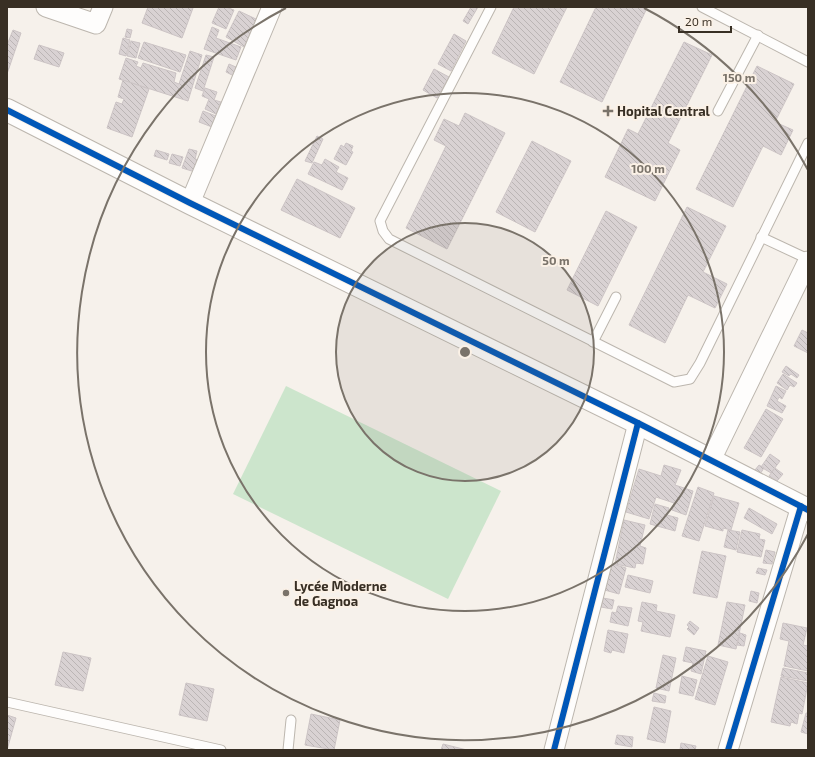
<svg xmlns="http://www.w3.org/2000/svg" width="815" height="757" font-family="'Exo 2',sans-serif">
  <defs>
    <pattern id="building-back-hatch" width="6" height="6" patternUnits="userSpaceOnUse"><rect width="6" height="6" fill="#d9d2d3"/><path d="M-1 5l2 2M0 0l6 6M5-1l2 2" fill="none" stroke="#bbb5b5"/></pattern>
  </defs>
  <rect width="100%" height="100%" fill="#f6f1eb"/>
  <!-- pitch -->
  <polygon fill="#cce5cc" points="286,386 501,491 448,599 233,494"/>
  <!-- building -->
  <g fill="url(#building-back-hatch)" stroke="#ccc4c5">
    <polygon points="148,7 189,7 193,8 182,38 142,23"/>
    <polygon points="219,7 226,7 234,10 226,29 212,23"/>
    <polygon points="471,7 478,7 468,24 463,21"/>
    <polygon points="514,7 567,7 534,74 492,53"/>
    <polygon points="596,7 644,7 647,8 602,102 560,82"/>
    <polygon points="239,11 258,20 244,47 226,37"/>
    <polygon points="212,27 219,30 216,38 241,47 236,60 204,49"/>
    <polygon points="127,29 132,30 130,38 125,37"/>
    <polygon points="13,30 21,33 7,74 7,45"/>
    <polygon points="454,34 466,41 451,71 438,64"/>
    <polygon points="123,38 130,40 126,56 119,54"/>
    <polygon points="131,41 140,43 136,58 127,56"/>
    <polygon points="144,42 186,55 180,72 138,58"/>
    <polygon points="684,42 712,55 668,143 680,150 655,201 605,177 628,129 638,134"/>
    <polygon points="39,45 64,53 59,67 34,59"/>
    <polygon points="190,51 202,55 188,101 119,79 126,58 138,62 136,66 141,68 143,63 176,73 174,82 179,84"/>
    <polygon points="206,55 214,57 203,91 195,88"/>
    <polygon points="229,64 238,68 234,76 226,72"/>
    <polygon points="757,66 794,84 775,122 793,130 781,155 763,146 733,207 696,189"/>
    <polygon points="434,69 449,77 437,98 423,90"/>
    <polygon points="123,80 149,89 132,137 107,128 116,102 122,104 124,99 118,97"/>
    <polygon points="205,88 217,92 214,100 221,102 216,114 205,109 209,99 202,96"/>
    <polygon points="203,111 216,116 212,127 199,122"/>
    <polygon points="465,113 505,133 447,249 406,228 446,146 434,140 444,119 459,126"/>
    <polygon points="317,136 323,139 312,163 305,161"/>
    <polygon points="532,141 571,161 535,232 496,212"/>
    <polygon points="346,143 353,146 351,151 353,152 346,165 334,159 341,145 344,147"/>
    <polygon points="189,149 197,151 195,159 199,160 195,172 182,168"/>
    <polygon points="156,150 169,154 167,160 154,156"/>
    <polygon points="172,154 183,157 180,166 169,163"/>
    <polygon points="325,159 339,167 336,172 348,178 342,190 308,174 314,162 322,165"/>
    <polygon points="297,179 355,208 340,238 281,210"/>
    <polygon points="687,207 726,226 703,272 727,284 715,308 688,295 665,343 629,325"/>
    <polygon points="606,211 637,227 598,306 567,290"/>
    <polygon points="802,330 808,333 808,353 794,346"/>
    <polygon points="786,366 799,375 797,378 791,374 789,376 782,372"/>
    <polygon points="783,374 797,383 794,387 790,385 787,390 777,383"/>
    <polygon points="776,386 786,391 782,399 779,397 777,401 786,406 782,413 767,406"/>
    <polygon points="766,409 783,419 761,457 744,448"/>
    <polygon points="770,454 780,461 771,473 761,467"/>
    <polygon points="664,465 681,470 675,485 693,491 686,515 672,510 674,503 656,497 649,519 626,512 639,469 661,476"/>
    <polygon points="759,465 764,468 760,474 755,470"/>
    <polygon points="775,468 783,474 777,481 769,476"/>
    <polygon points="698,487 714,493 699,541 682,536"/>
    <polygon points="714,496 739,503 731,530 723,528 723,531 705,526"/>
    <polygon points="655,504 669,508 667,515 678,518 675,531 650,524"/>
    <polygon points="749,508 777,524 772,534 744,518"/>
    <polygon points="624,520 645,525 640,546 646,548 643,564 636,563 635,568 615,564"/>
    <polygon points="728,530 740,532 736,550 724,547"/>
    <polygon points="742,530 760,534 759,539 765,540 761,557 737,552"/>
    <polygon points="766,550 775,552 772,564 763,563"/>
    <polygon points="702,551 726,556 717,598 693,593"/>
    <polygon points="609,563 626,568 619,594 601,589"/>
    <polygon points="758,568 767,570 765,575 756,573"/>
    <polygon points="628,575 653,581 650,593 625,587"/>
    <polygon points="751,591 759,593 757,603 749,601"/>
    <polygon points="603,598 614,600 612,609 601,607"/>
    <polygon points="642,602 657,605 656,611 675,615 670,637 641,631 643,622 638,621"/>
    <polygon points="727,602 745,605 736,649 718,645"/>
    <polygon points="618,606 632,608 628,626 610,622 612,612 616,613"/>
    <polygon points="690,621 699,628 694,635 687,629 689,627 687,625"/>
    <polygon points="783,623 807,628 803,645 808,646 808,671 784,666 789,641 780,639"/>
    <polygon points="608,630 628,634 624,653 612,650 611,653 604,651"/>
    <polygon points="740,633 746,635 744,646 737,645"/>
    <polygon points="686,647 706,651 701,674 691,671 693,663 683,661"/>
    <polygon points="63,652 91,658 83,691 55,685"/>
    <polygon points="663,655 676,658 669,691 656,688"/>
    <polygon points="708,656 728,662 715,705 695,699"/>
    <polygon points="783,668 808,673 808,681 781,676"/>
    <polygon points="682,676 697,680 693,696 679,693"/>
    <polygon points="781,677 808,683 802,714 799,713 797,724 791,722 790,726 771,722"/>
    <polygon points="186,683 214,689 207,721 179,715"/>
    <polygon points="654,693 666,696 665,703 652,701"/>
    <polygon points="654,707 671,711 665,743 647,739"/>
    <polygon points="806,713 808,713 808,734 801,732"/>
    <polygon points="311,714 340,720 334,750 305,745"/>
    <polygon points="7,715 16,718 7,750"/>
    <polygon points="617,735 633,737 632,747 615,744"/>
    <polygon points="681,743 696,746 695,750 680,750"/>
    <polygon points="443,744 467,750 441,750"/>
  </g>
  <g fill="none" stroke-linecap="round" stroke-linejoin="round">
    <defs>
      <g id="lane">
        <polyline points="491,7 380,221 383,231 389,239 674,382 690,379 700,363 808,143"/>
        <polyline points="702,7 808,62"/>
        <polyline points="718,111 758,35"/>
        <polyline points="761,237 808,259"/>
        <polyline points="593,342 616,297"/>
        <polyline points="7,702 221,750"/>
        <polyline points="288,750 291,720"/>
      </g>
      <g id="street">
        <polyline points="46,7 96,24 103,7"/>
        <polyline points="190,203 272,7"/>
        <polyline points="711,460 808,261"/>
        <polyline points="554,750 638,423"/>
        <polyline points="728,750 801,506"/>
      </g>
      <polyline id="secondary" points="7,110 190,203 638,423 808,510"/>
    </defs>
    <!-- lane casing -->
    <use href="#lane" stroke="#bcb6ae" stroke-width="11"/>
    <!-- street casing -->
    <use href="#street" stroke="#bcb6ae" stroke-width="21"/>
    <!-- secondary casing -->
    <use href="#secondary" stroke="#bcb6ae" stroke-width="24"/>
    <!-- lane -->
    <use href="#lane" stroke="#fefdfc" stroke-width="9"/>
    <!-- street -->
    <use href="#street" stroke="#fefdfc" stroke-width="19"/>
    <!-- secondary -->
    <use href="#secondary" stroke="#fefdfc" stroke-width="22"/>
    <defs>
      <g id="cycleway">
        <polyline points="7,110 190,203 638,423 808,510"/>
        <polyline points="554,750 638,423"/>
        <polyline points="728,750 801,506"/>
      </g>
    </defs>
    <!-- cycleway casing -->
    <use href="#cycleway" stroke="#fbf1e6" stroke-width="8"/>
    <!-- cycleway -->
    <use href="#cycleway" stroke="#0057b8" stroke-width="6"/>
  </g>
  <!-- distance rings -->
  <circle cx="465" cy="352" r="129" fill="#7a736a" fill-opacity=".12"/>
  <g fill="none" stroke="#7a736a" stroke-width="2">
    <circle cx="465" cy="352" r="129"/>
    <circle cx="465" cy="352" r="259"/>
    <path d="M808 534A388 388 0 1 1 286 8M644 8A388 388 0 0 1 808 170"/>
  </g>
  <!-- markers -->
  <g fill="#7a736a" stroke="#fbf1e6" stroke-width="1.5">
    <path d="M606 105h4v4h4v4h-4v4h-4v-4h-4v-4h4z"/>
    <circle cx="286" cy="593" r="4"/>
  </g>
  <g text-anchor="middle" stroke-width="4" stroke-linejoin="round" paint-order="stroke">
    <!-- poi labels -->
    <g font-size="13" font-weight="bold" fill="#382f24" stroke="#fbf1e6" text-anchor="start">
      <text x="617" y="116">Hopital Central</text>
      <text x="294" y="591">Lycée Moderne<tspan x="294" dy="15">de Gagnoa</tspan></text>
    </g>
  </g>
  <circle cx="465" cy="352" r="6" fill="#7a736a" stroke="#fbf1e6" stroke-width="2"/>
  <g font-size="12" text-anchor="middle" font-weight="bold" fill="#7a736a" stroke="#fbf1e6" stroke-width="4" stroke-linejoin="round" paint-order="stroke">
    <text x="739" y="82">150 m</text>
    <text x="648" y="173">100 m</text>
    <text x="556" y="265">50 m</text>
  </g>
  <!-- border -->
  <rect width="815" height="757" fill="none" stroke="#382f24" stroke-width="16"/>
  <!-- scale -->
  <path d="M679 26v6h52v-6" fill="none" stroke="#382f24" stroke-width="2"/>
  <text x="685" y="26" font-size="12" fill="#382f24" stroke="#fbf1e6" stroke-width="3" paint-order="stroke">20 m</text>
</svg>
